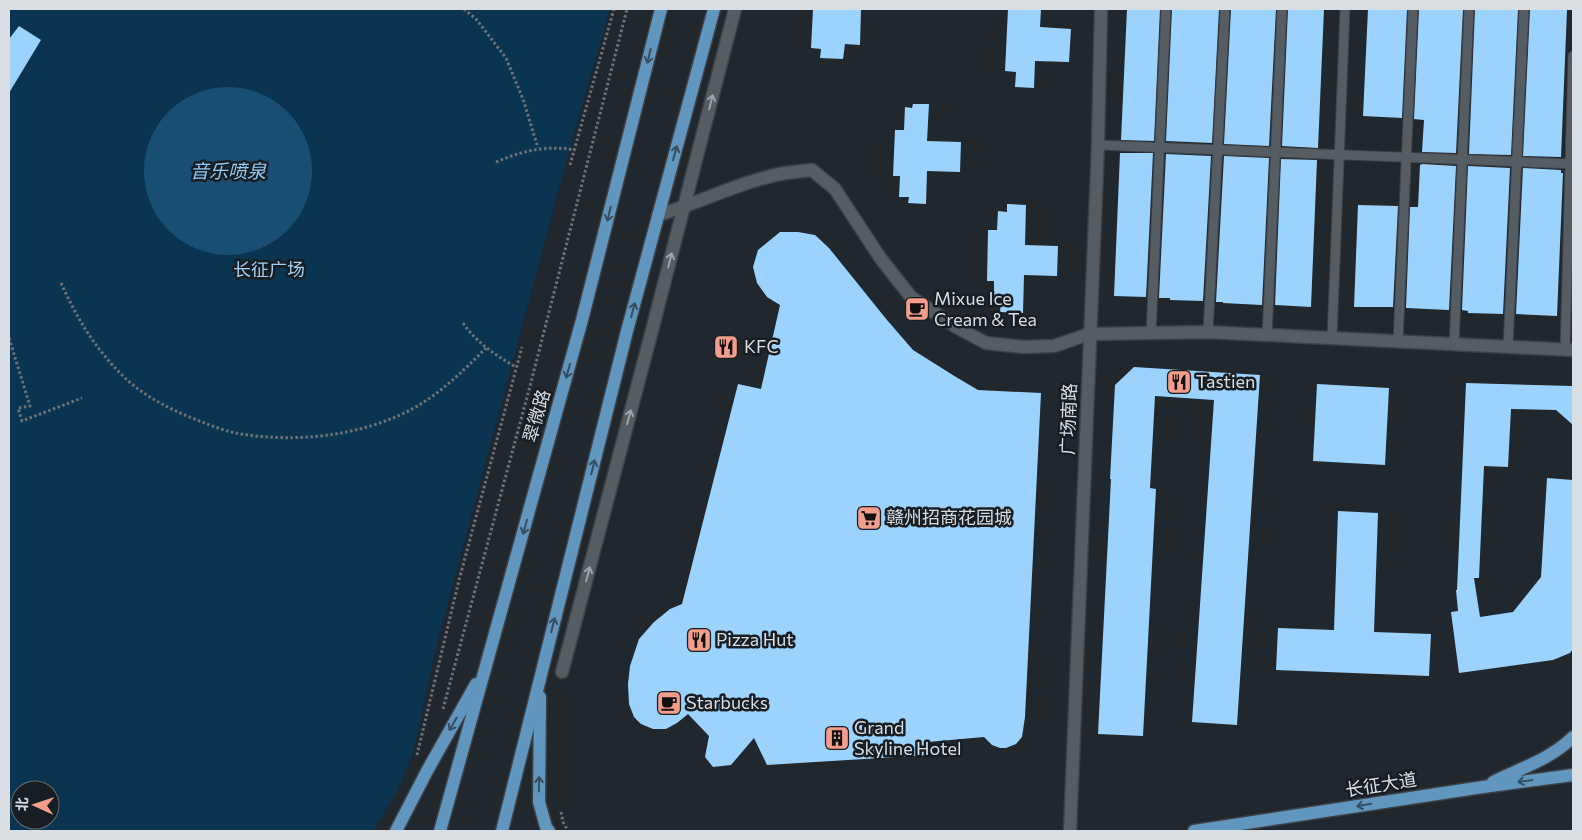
<svg xmlns="http://www.w3.org/2000/svg" width="1582" height="840" font-family="Commissioner,'Noto Sans SC',sans-serif">
  <rect width="100%" height="100%" fill="#20272d"/>
  <!-- green -->
  <path fill="#0a344f" fill-rule="evenodd" d="M9,9H610L568,155L435,652L413,754L397,792L373,831H9ZM20,790H50V820H20Z"/>
  <!-- water -->
  <circle fill="#184e72" cx="228" cy="171" r="84"/>
  <!-- building -->
  <g fill="#9cd3fe">
    <polygon points="813,9 861,9 860,45 845,44 843,59 820,58 821,49 811,48"/>
    <polygon points="1008,9 1041,9 1040,27 1071,29 1069,62 1035,61 1034,88 1015,87 1016,72 1005,71"/>
    <polygon points="1127,9 1160,9 1154,141 1121,140"/>
    <polygon points="1172,9 1219,9 1212,143 1166,141"/>
    <polygon points="1231,9 1276,9 1269,146 1224,144"/>
    <polygon points="1288,9 1324,9 1318,148 1282,146"/>
    <polygon points="1368,9 1407,9 1402,118 1363,116"/>
    <polygon points="1419,9 1463,9 1456,153 1422,152 1424,120 1414,119"/>
    <polygon points="1475,9 1518,9 1511,155 1469,154"/>
    <polygon points="1530,9 1567,10 1561,157 1523,156"/>
    <polygon points="19,26 41,40 9,93 9,39"/>
    <polygon points="913,104 929,104 927,141 961,142 960,172 927,171 926,204 908,203 909,197 899,197 900,176 893,176 895,130 904,130 905,107 912,108"/>
    <polygon points="1120,153 1153,153 1146,297 1114,296"/>
    <polygon points="1166,154 1211,156 1203,301 1170,300 1170,298 1159,298"/>
    <polygon points="1224,156 1269,158 1262,305 1223,303 1223,302 1216,302"/>
    <polygon points="1281,159 1317,160 1311,307 1275,305"/>
    <polygon points="1422,164 1456,166 1449,310 1406,308 1410,207 1418,207 1420,165"/>
    <polygon points="1468,166 1510,168 1503,314 1468,313 1468,311 1462,310"/>
    <polygon points="1523,168 1561,170 1561,173 1563,173 1557,316 1516,314"/>
    <polygon points="1007,204 1026,205 1025,245 1058,246 1057,276 1024,275 1023,313 1000,312 1001,299 994,299 994,281 987,281 988,230 997,230 998,211 1007,212"/>
    <polygon points="1358,205 1398,206 1393,307 1354,307"/>
    <polygon points="780,232 798,232 815,235 829,248 887,320 913,350 956,377 978,390 1041,393 1025,717 1022,737 1016,744 1006,748 1000,748 992,745 984,737 928,742 929,755 767,765 754,738 731,765 713,767 705,757 709,736 688,714 677,723 666,729 653,729 641,724 634,717 629,704 628,684 630,666 639,639 654,622 670,609 682,604 738,384 761,389 780,305 767,297 757,283 753,267 758,250"/>
    <polygon points="1134,367 1260,375 1237,725 1192,722 1214,400 1155,396 1150,488 1156,489 1143,736 1098,734 1111,479 1110,479 1115,385"/>
    <polygon points="1466,383 1573,386 1573,425 1556,410 1511,409 1508,467 1484,466 1479,578 1474,578 1480,617 1513,612 1541,577 1547,478 1573,480 1573,649 1570,653 1553,660 1459,673 1451,612 1458,611 1456,590 1457,590"/>
    <polygon points="1317,384 1389,388 1385,465 1313,461"/>
    <polygon points="1338,511 1378,513 1374,632 1431,634 1429,676 1276,670 1278,628 1334,630"/>
  </g>
  <g fill="none" stroke-linecap="round" stroke-linejoin="round">
    <defs>
      <g id="service">
        <polyline points="1098,145 1573,164"/>
        <polyline points="1208,332 1225,9"/>
        <polyline points="1151,333 1166,9"/>
        <polyline points="1267,336 1282,9"/>
        <polyline points="1332,339 1345,9"/>
        <polyline points="1398,342 1413,9"/>
        <polyline points="1454,344 1469,9"/>
        <polyline points="1508,347 1524,9"/>
        <polyline points="1565,350 1573,56"/>
      </g>
      <path id="minor" d="M658,215C700,203 741,181 785,173C794,172 803,171 812,170L835,189L881,259L911,297L956,327L986,343L1024,347L1054,346L1089,334"/>
      <g id="tertiary">
        <polyline points="1089,334 1208,332 1573,350"/>
        <polyline points="562,672 650,338 735,9"/>
        <polyline points="1070,831 1098,145 1101,9"/>
      </g>
      <g id="primary">
        <polyline points="540,697 539,802 546,827 549,831"/>
        <path d="M1493,782C1521,768 1551,759 1573,737"/>
        <polyline points="396,831 427,771 476,684"/>
        <polyline points="440,831 582,320 661,9"/>
        <polyline points="502,831 627,331 714,9"/>
        <polyline points="1194,831 1483,787 1573,775"/>
      </g>
    </defs>
    <!-- service casing -->
    <use href="#service" stroke="#3c4146" stroke-width="11"/>
    <!-- minor casing -->
    <use href="#minor" stroke="#3c4146" stroke-width="15"/>
    <!-- tertiary casing -->
    <use href="#tertiary" stroke="#3c4146" stroke-width="15"/>
    <!-- primary casing -->
    <use href="#primary" stroke="#3c4146" stroke-width="15"/>
    <!-- path -->
    <g stroke="#6d7378" stroke-width="3" stroke-dasharray="2.5 2.5" stroke-linecap="butt">
      <polyline points="464,9 476,19 506,58 523,99 538,148"/>
      <path d="M496,162C522,151 546,145 575,150"/>
      <polyline points="570,165 614,9"/>
      <path d="M61,283C78,320 94,347 123,376C141,394 164,406 187,416C205,423 222,431 241,434C297,443 363,436 414,408C441,393 464,370 486,348"/>
      <path d="M463,323C477,343 495,355 516,367"/>
      <polyline points="9,338 30,406 18,408 22,421 82,398"/>
      <polyline points="443,709 530,386 627,9"/>
      <polyline points="417,755 459,580 522,347"/>
      <polyline points="561,812 563,822 568,831"/>
    </g>
    <!-- service -->
    <use href="#service" stroke="#555d63" stroke-width="9"/>
    <!-- minor -->
    <use href="#minor" stroke="#555d63" stroke-width="12"/>
    <!-- tertiary -->
    <use href="#tertiary" stroke="#555d63" stroke-width="12"/>
    <!-- primary -->
    <use href="#primary" stroke="#6196be" stroke-width="12"/>
  </g>
  <!-- one-way arrows -->
  <defs><path id="oneway-shaft" d="M-6 0H5M1.5-3L5.5 0L1.5 3" fill="none" stroke-width="1.6" stroke-linecap="round" stroke-linejoin="round" transform="scale(1.25)"/></defs>
  <g stroke="#354e61">
    <use href="#oneway-shaft" transform="translate(649 56) rotate(104)"/>
    <use href="#oneway-shaft" transform="translate(675 153) rotate(-75)"/>
    <use href="#oneway-shaft" transform="translate(609 214) rotate(104)"/>
    <use href="#oneway-shaft" transform="translate(633 310) rotate(-75)"/>
    <use href="#oneway-shaft" transform="translate(568 371) rotate(106)"/>
    <use href="#oneway-shaft" transform="translate(593 467) rotate(-76)"/>
    <use href="#oneway-shaft" transform="translate(525 527) rotate(106)"/>
    <use href="#oneway-shaft" transform="translate(553 625) rotate(-76)"/>
    <use href="#oneway-shaft" transform="translate(453 724) rotate(120)"/>
    <use href="#oneway-shaft" transform="translate(1525 781) rotate(172)"/>
    <use href="#oneway-shaft" transform="translate(539 784) rotate(-89)"/>
    <use href="#oneway-shaft" transform="translate(1364 805) rotate(171)"/>
  </g>
  <g stroke="#9ea4a9">
    <use href="#oneway-shaft" transform="translate(711 102) rotate(-76)"/>
    <use href="#oneway-shaft" transform="translate(670 260) rotate(-76)"/>
    <use href="#oneway-shaft" transform="translate(629 417) rotate(-75)"/>
    <use href="#oneway-shaft" transform="translate(588 574) rotate(-75)"/>
  </g>
  <!-- icons -->
  <defs>
    <symbol id="cafe-square" viewBox="-11 -11 22 22"><rect x="-9" y="-9" width="18" height="18" rx="4" fill="#f49d8b" stroke="#171e23"/><path d="M-5.5-4.5H6V0H3Q3 3.5 0 3.5H-2.5Q-5.5 3.5-5.5 0ZM3-3.2v2h1.7v-2ZM-6 4.5H4V6H-6Z" fill="#111"/></symbol>
    <symbol id="restaurant-square" viewBox="-11 -11 22 22"><rect x="-9" y="-9" width="18" height="18" rx="4" fill="#f49d8b" stroke="#171e23"/><path d="M-5-6h1v4h1v-4h1v4h1v-4h1v5L-1.5 .5V6h-2V.5L-5-1ZM5-6V6H3V1.5H1.5Q1.5-4 5-6Z" fill="#111"/></symbol>
    <symbol id="supermarket-square" viewBox="-11 -11 22 22"><rect x="-9" y="-9" width="18" height="18" rx="4" fill="#f49d8b" stroke="#171e23"/><path d="M-6-5.5h2.5l.6 2H6L4.5 2H-2.5L-4.4-4H-6ZM-1.5 3.2a1.3 1.3 0 1 0 .1 0ZM3 3.2a1.3 1.3 0 1 0 .1 0Z" fill="#111"/></symbol>
    <symbol id="building-square" viewBox="-11 -11 22 22"><rect x="-9" y="-9" width="18" height="18" rx="4" fill="#f49d8b" stroke="#171e23"/><path d="M-4-6H4V6H1V3H-1V6H-4ZM-2.5-4.3h1.7v1.8h-1.7ZM.8-4.3h1.7v1.8H.8ZM-2.5-1h1.7V.8h-1.7ZM.8-1h1.7V.8H.8Z" fill="#111"/></symbol>
  </defs>
  <g fill-rule="evenodd">
    <use href="#cafe-square" x="903" y="295" width="28" height="28"/>
    <use href="#restaurant-square" x="712" y="333" width="28" height="28"/>
    <use href="#restaurant-square" x="1165" y="368" width="28" height="28"/>
    <use href="#supermarket-square" x="855" y="504" width="28" height="28"/>
    <use href="#restaurant-square" x="685" y="626" width="28" height="28"/>
    <use href="#cafe-square" x="655" y="689" width="28" height="28"/>
    <use href="#building-square" x="823" y="724" width="28" height="28"/>
  </g>
  <g text-anchor="middle" stroke-width="5" stroke-linejoin="round" paint-order="stroke">
    <!-- park labels -->
    <g font-size="18" fill="#a5d1f4" stroke="#171e23">
      <text x="269" y="276">长征广场</text>
    </g>
    <!-- poi labels -->
    <g font-size="18" fill="#d9dee2" stroke="#171e23" text-anchor="start">
      <text x="934" y="305">Mixue Ice<tspan x="934" dy="21">Cream &amp; Tea</tspan></text>
      <text x="744" y="353">KFC</text>
      <text x="1196" y="388">Tastien</text>
      <text x="886" y="524">赣州招商花园城</text>
      <text x="716" y="646">Pizza Hut</text>
      <text x="686" y="709">Starbucks</text>
      <text x="854" y="734">Grand<tspan x="854" dy="21">Skyline Hotel</tspan></text>
    </g>
    <!-- street labels -->
    <g font-size="18" fill="#d9dee2" stroke="#171e23">
      <text transform="translate(537 416) rotate(-74)" y="6">翠微路</text>
      <text transform="translate(1069 419) rotate(-88)" y="6">广场南路</text>
      <text transform="translate(1381 785) rotate(-9)" y="6">长征大道</text>
    </g>
    <!-- water labels -->
    <g font-size="19" font-style="italic" fill="#90ccfa" stroke="#171e23">
      <text x="228" y="178">音乐喷泉</text>
    </g>
  </g>
  <!-- border -->
  <rect width="1582" height="840" fill="none" stroke="#d9dee2" stroke-width="20"/>
  <!-- north arrow -->
  <g transform="translate(35 805) rotate(273)"><circle r="24" fill="#171e23" stroke="#656b6f"/>
  <path d="M0-4L9 19L0 12L-9 19Z" fill="#f49d8b"/>
  <text y="-8" font-size="14" font-weight="bold" text-anchor="middle" fill="#d9dee2">北</text>
  </g>
</svg>
